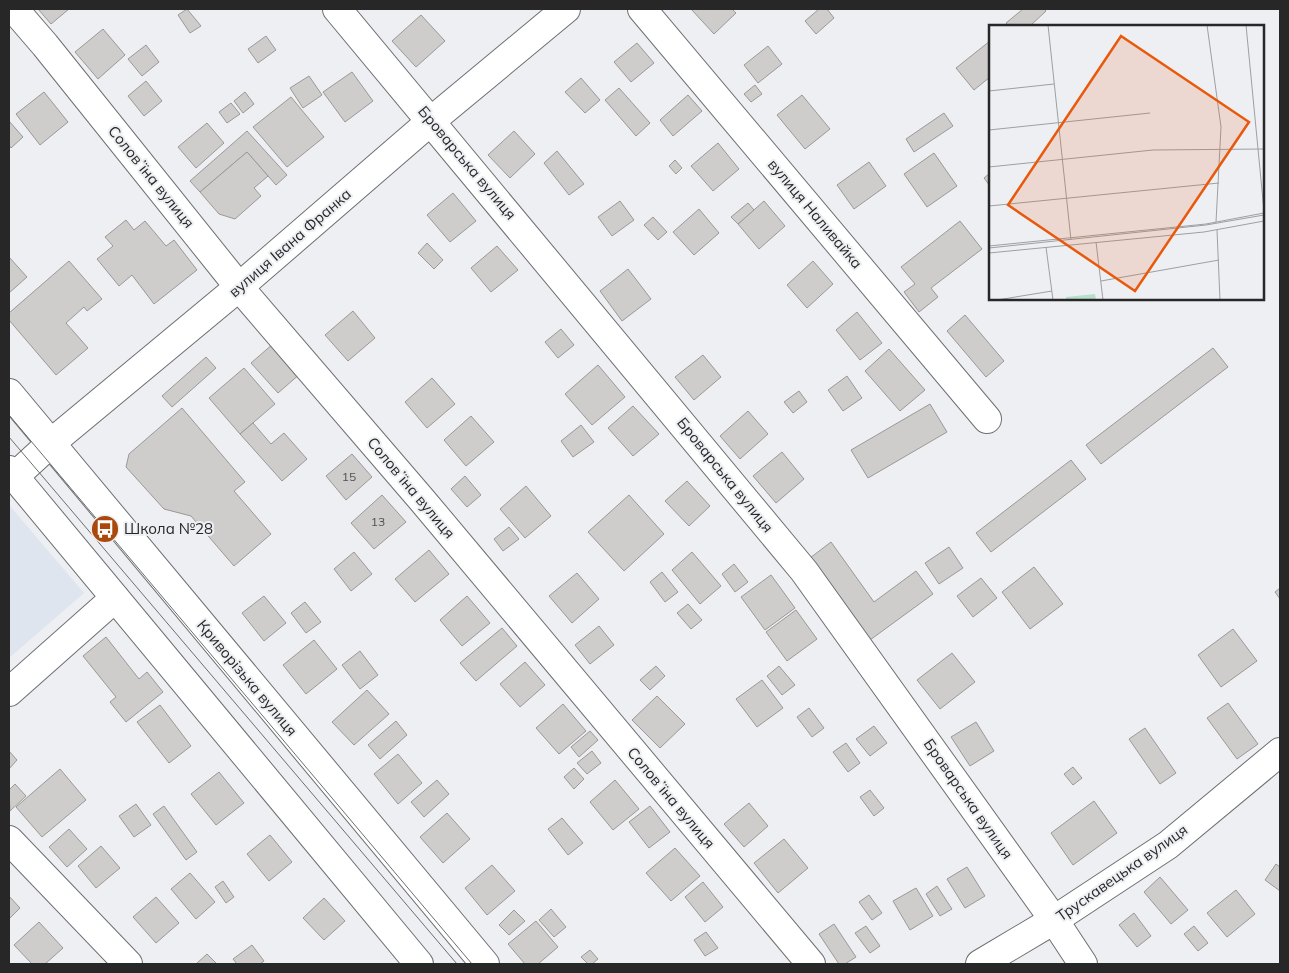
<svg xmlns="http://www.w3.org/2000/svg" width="1289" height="973" font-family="Mulish,sans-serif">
  <rect width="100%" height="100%" fill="#edeff2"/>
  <!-- built -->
  <polygon fill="#dee5ee" points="9,505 84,593 9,658"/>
  <!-- building -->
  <g fill="#cfcdcb" stroke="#9b9997">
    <polygon points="38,9 69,9 51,24"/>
    <polygon points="187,9 201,26 190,33 178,15"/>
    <polygon points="691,9 732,9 736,13 714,34"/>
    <polygon points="819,9 827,9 834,18 816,34 805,21"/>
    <polygon points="1023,9 1044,9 1046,11 1030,26 1009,26 1006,23"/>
    <polygon points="421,15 445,41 416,67 392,41"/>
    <polygon points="103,29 125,55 98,79 75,52"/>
    <polygon points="266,36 276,50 258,63 248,49"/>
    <polygon points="990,41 990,77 974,90 956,68"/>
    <polygon points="637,43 654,63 631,82 614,62"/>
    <polygon points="146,45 159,62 142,76 128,59"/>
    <polygon points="768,46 782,64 758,83 744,65"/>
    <polygon points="352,72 373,101 345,122 323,92"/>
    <polygon points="309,76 322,95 303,108 290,88"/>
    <polygon points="581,78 600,100 585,113 565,92"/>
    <polygon points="146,81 162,101 144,116 128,96"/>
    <polygon points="755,85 762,94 751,102 744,94"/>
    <polygon points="619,88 650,123 636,136 605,100"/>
    <polygon points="44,92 68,122 40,145 16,114"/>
    <polygon points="245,92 254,104 243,113 234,101"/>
    <polygon points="688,95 702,111 673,136 660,120"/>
    <polygon points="802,95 830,129 805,149 777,115"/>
    <polygon points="291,97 324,137 287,167 253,127"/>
    <polygon points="231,103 240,114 227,123 219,112"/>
    <polygon points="944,113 953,126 914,152 906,139"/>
    <polygon points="9,121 23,137 11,148 9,145"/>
    <polygon points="207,123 224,143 196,168 178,147"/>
    <polygon points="247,131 287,175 276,185 247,152 200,192 190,181"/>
    <polygon points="514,131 535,154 510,178 488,155"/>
    <polygon points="718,143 739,169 713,191 691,166"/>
    <polygon points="557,151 584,184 569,195 544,163"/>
    <polygon points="247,152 268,176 254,188 261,196 235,219 219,214 200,192"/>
    <polygon points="934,153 957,186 927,207 904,174"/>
    <polygon points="675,160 682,168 676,174 669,166"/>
    <polygon points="869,162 886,186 854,209 837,185"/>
    <polygon points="990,173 990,186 984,178"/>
    <polygon points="453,193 476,221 450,242 427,215"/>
    <polygon points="620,201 634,220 612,236 598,217"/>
    <polygon points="764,201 785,226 759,249 738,224"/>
    <polygon points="748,203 754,210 738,224 731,217"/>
    <polygon points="699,209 719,233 694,255 673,232"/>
    <polygon points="653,217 667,232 658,240 644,225"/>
    <polygon points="126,220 134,230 145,221 166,246 174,240 197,270 154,304 132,275 119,286 97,259 113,246 105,237"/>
    <polygon points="960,221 982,249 931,288 938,297 919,312 904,292 915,284 901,267"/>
    <polygon points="427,243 443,260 434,269 418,253"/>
    <polygon points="497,246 518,270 491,292 471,268"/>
    <polygon points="9,257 27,277 9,293"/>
    <polygon points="69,261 102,299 87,311 84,307 66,323 88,348 56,375 9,320 9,313"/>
    <polygon points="813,261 833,284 807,308 787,285"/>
    <polygon points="628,269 651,299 622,321 600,291"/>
    <polygon points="353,311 375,338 348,361 325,335"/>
    <polygon points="857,312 882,343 860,360 836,330"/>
    <polygon points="965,315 1004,361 986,377 947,331"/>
    <polygon points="561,329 574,345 558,358 545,342"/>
    <polygon points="274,343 301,373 278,393 251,363"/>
    <polygon points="1213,348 1228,367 1101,464 1086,445"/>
    <polygon points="889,349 925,390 900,411 865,371"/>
    <polygon points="703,355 721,377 694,400 675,377"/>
    <polygon points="206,357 216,368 172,407 162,396"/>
    <polygon points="598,365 625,397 592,425 565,394"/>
    <polygon points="244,368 275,404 240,434 209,398"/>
    <polygon points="847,376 862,398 843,411 828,390"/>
    <polygon points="432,378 455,404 427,428 405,402"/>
    <polygon points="799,391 807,402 793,413 784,402"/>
    <polygon points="930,404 947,432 868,478 851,450"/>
    <polygon points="633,406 659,434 633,456 608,428"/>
    <polygon points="182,408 245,482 234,491 271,534 234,566 191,516 164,509 126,467 129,454"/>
    <polygon points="748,411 768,434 740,459 720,436"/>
    <polygon points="471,416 494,442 466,466 444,440"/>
    <polygon points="253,423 271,444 284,433 307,459 282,481 240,434"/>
    <polygon points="581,425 594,442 573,457 561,441"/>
    <polygon points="782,452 804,479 776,503 753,476"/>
    <polygon points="352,454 372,477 346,500 326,476"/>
    <polygon points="1071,460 1086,479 991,552 976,533"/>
    <polygon points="465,476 481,495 467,507 451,489"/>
    <polygon points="687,481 710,506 689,526 665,501"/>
    <polygon points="526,486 551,516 525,538 500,509"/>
    <polygon points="382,495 406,522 374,549 351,523"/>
    <polygon points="629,495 664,534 624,571 588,532"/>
    <polygon points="509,527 519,539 503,551 494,539"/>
    <polygon points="831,542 874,602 916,571 933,594 870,640 810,558"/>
    <polygon points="949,547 963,568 939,584 925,563"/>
    <polygon points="429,550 449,574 415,602 395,579"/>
    <polygon points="354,552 372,574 351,591 334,569"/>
    <polygon points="692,552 721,586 700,604 672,570"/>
    <polygon points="734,564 748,582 735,592 722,574"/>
    <polygon points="1034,567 1063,604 1030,629 1002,592"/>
    <polygon points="662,572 678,592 665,602 650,582"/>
    <polygon points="577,573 599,599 572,623 549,596"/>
    <polygon points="771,575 795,608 765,630 741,597"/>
    <polygon points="981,578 997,598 973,617 957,596"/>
    <polygon points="1280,588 1280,599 1275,592"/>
    <polygon points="264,596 286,623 264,641 242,613"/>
    <polygon points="467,596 490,623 462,646 440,620"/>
    <polygon points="305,602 321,622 306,633 291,613"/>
    <polygon points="688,604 702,620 691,629 677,613"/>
    <polygon points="796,610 817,639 787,661 766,632"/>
    <polygon points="599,626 614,645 590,664 575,645"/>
    <polygon points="502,628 517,646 476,681 460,663"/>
    <polygon points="1233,629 1257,661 1221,687 1198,655"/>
    <polygon points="106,637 139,679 147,672 163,692 126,722 110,702 116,697 83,656"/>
    <polygon points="314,640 337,669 306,694 283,665"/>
    <polygon points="360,651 378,675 360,689 342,665"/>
    <polygon points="952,653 975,682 940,709 917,680"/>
    <polygon points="525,662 545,685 520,707 500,684"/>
    <polygon points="656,666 665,676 650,690 640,680"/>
    <polygon points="779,666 795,685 782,695 767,676"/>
    <polygon points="762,680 783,708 757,727 736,699"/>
    <polygon points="367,690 389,714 354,745 332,722"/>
    <polygon points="657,696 685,724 660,748 632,720"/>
    <polygon points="1228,703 1258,744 1237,759 1207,718"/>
    <polygon points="563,704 586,731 559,754 536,728"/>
    <polygon points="160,705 191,746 169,763 137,722"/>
    <polygon points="809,708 824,728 812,737 797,717"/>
    <polygon points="396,721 407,735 380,759 368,745"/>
    <polygon points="976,722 994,751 970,766 951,737"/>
    <polygon points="874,726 887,743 870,756 856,739"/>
    <polygon points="1145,728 1176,773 1160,784 1129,739"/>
    <polygon points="590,731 598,740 579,757 571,747"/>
    <polygon points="846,743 860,763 848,772 833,752"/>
    <polygon points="9,751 17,760 9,769"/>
    <polygon points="592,751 601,763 587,774 577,763"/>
    <polygon points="398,754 422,783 398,804 374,774"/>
    <polygon points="1073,767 1082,778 1073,785 1064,774"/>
    <polygon points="574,768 584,779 574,789 564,777"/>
    <polygon points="60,769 86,800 42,837 16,807"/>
    <polygon points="219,772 244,803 216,825 191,794"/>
    <polygon points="437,780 449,794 424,817 411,802"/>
    <polygon points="615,780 639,809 613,830 590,802"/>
    <polygon points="15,784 26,796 10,811 9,790"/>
    <polygon points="870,790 884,808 874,816 860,797"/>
    <polygon points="1094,801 1117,833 1073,865 1051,833"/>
    <polygon points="749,803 768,826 744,847 724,824"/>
    <polygon points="136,804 151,825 134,837 119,816"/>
    <polygon points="164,806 197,852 186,860 153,814"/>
    <polygon points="650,806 670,832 649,848 629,822"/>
    <polygon points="447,813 470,839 443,863 420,837"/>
    <polygon points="562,818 583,843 568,855 548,829"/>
    <polygon points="69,829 87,849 67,867 49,847"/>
    <polygon points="270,835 292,862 269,881 247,854"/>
    <polygon points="784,839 808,868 778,893 754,863"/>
    <polygon points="101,846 120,868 96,888 78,866"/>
    <polygon points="675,848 700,876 671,901 646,873"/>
    <polygon points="1276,864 1280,867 1280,891 1265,880"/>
    <polygon points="492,865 515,891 487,915 465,888"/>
    <polygon points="967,867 985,896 965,908 947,879"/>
    <polygon points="190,873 215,902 196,919 171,889"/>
    <polygon points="1160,877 1188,910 1171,924 1144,892"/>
    <polygon points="223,881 234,897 226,903 215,887"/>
    <polygon points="703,882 723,907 705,922 685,897"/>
    <polygon points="937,886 952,909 940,916 926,894"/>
    <polygon points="916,888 933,916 910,930 893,901"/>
    <polygon points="1236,890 1255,914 1227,937 1207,913"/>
    <polygon points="869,895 882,913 872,920 859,902"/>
    <polygon points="9,896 20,908 9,919"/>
    <polygon points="156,897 179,923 156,943 133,917"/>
    <polygon points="324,898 345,921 324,940 303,918"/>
    <polygon points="551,909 566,927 554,937 539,920"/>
    <polygon points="514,910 525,921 509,935 499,925"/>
    <polygon points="1134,913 1151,936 1137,947 1119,925"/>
    <polygon points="536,921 558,947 538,964 525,964 508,944"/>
    <polygon points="39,922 63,948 45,964 32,964 14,945"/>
    <polygon points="834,924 856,957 845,964 839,964 819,934"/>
    <polygon points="866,926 880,946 870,953 855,933"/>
    <polygon points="1194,926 1208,943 1198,951 1184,934"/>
    <polygon points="706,932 718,948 705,956 694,940"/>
    <polygon points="252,945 264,961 260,964 237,964 233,959"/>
    <polygon points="590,950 598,959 592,964 588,964 581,957"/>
    <polygon points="207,954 217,964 196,964"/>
  </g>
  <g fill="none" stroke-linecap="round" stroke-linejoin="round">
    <defs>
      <g id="minor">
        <polyline points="14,9 45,45 239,287 422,500 811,964"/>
        <polyline points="337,9 804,571 1054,920 1083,964"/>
        <polyline points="642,9 987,419"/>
        <polyline points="9,692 115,598"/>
        <polyline points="9,840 128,964"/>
        <polyline points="980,964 1054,920 1168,845 1280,752"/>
      </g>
      <g id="major">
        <polyline points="9,393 485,964"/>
        <polyline points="9,470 419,964"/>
        <polyline points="14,477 51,443 239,287 431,121 566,9"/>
      </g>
    </defs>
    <!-- minor casing -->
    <use href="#minor" stroke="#6d6f71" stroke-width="30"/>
    <!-- major casing -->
    <use href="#major" stroke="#6d6f71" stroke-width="30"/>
    <!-- minor -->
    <use href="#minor" stroke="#fff" stroke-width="28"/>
    <!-- major -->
    <use href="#major" stroke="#fff" stroke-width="28"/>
    <!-- tram -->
    <g stroke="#6d6e6f" stroke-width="1">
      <polyline points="9,415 472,964"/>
      <polyline points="9,437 457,964"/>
    </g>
  </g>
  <!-- icons -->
  <defs>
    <symbol id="bus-disc" viewBox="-11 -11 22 22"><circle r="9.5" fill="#ab490d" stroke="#edeff2"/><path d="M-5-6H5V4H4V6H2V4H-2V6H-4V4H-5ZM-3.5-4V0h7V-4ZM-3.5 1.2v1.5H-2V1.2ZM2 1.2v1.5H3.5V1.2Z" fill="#fff"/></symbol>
  </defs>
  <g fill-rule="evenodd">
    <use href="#bus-disc" x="89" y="513" width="32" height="32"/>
  </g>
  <g text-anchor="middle" stroke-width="4" stroke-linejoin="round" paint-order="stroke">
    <!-- number labels -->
    <g font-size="12" fill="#515051">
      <text x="349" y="481">15</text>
      <text x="378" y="526">13</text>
    </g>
    <!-- street labels -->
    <g font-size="15" fill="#272728" stroke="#edeff2">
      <text transform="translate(467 163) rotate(50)" y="5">Броварська вулиця</text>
      <text transform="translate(151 177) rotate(51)" y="5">Соловʼїна вулиця</text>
      <text transform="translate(815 214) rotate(50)" y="5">вулиця Наливайка</text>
      <text transform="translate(290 243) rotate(-41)" y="5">вулиця Івана Франка</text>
      <text transform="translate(725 475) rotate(51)" y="5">Броварська вулиця</text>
      <text transform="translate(411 488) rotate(50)" y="5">Соловʼїна вулиця</text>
      <text transform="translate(247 678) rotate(50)" y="5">Криворізька вулиця</text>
      <text transform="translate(671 798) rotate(50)" y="5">Соловʼїна вулиця</text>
      <text transform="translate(968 799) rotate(55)" y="5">Броварська вулиця</text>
      <text transform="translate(1122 873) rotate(-35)" y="5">Трускавецька вулиця</text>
    </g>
    <!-- poi labels -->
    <g font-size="15" fill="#272728" stroke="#edeff2" text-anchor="start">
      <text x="124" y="534">Школа №28</text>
    </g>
  </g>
  <!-- overview -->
  <g transform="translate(989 25)">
    <rect width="275" height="275" fill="#edeff2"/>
    <path d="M106,269L107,275H77V272Z" fill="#b7e0cb"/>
    <path fill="none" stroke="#9e9fa1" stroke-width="1" d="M59,0L82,215M218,0L232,102L227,197M257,0L275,186M0,66L65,59M0,105L161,88M0,142L164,125L275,124M0,181L230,158M228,205L231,275M107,217L114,275M0,221L217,199L275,188M57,222L64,275M0,223L217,200L275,190M0,228L215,207L275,196M112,256L230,235M8,275L63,266"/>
    <path fill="#e8590c" fill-opacity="0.15" stroke="#e8590c" stroke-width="2.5" d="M132,11L260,97L146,266L19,180Z"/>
    <rect width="275" height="275" fill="none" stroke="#272728" stroke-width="2.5"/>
  </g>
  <!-- border -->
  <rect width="1289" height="973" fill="none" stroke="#272728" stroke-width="20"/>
</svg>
